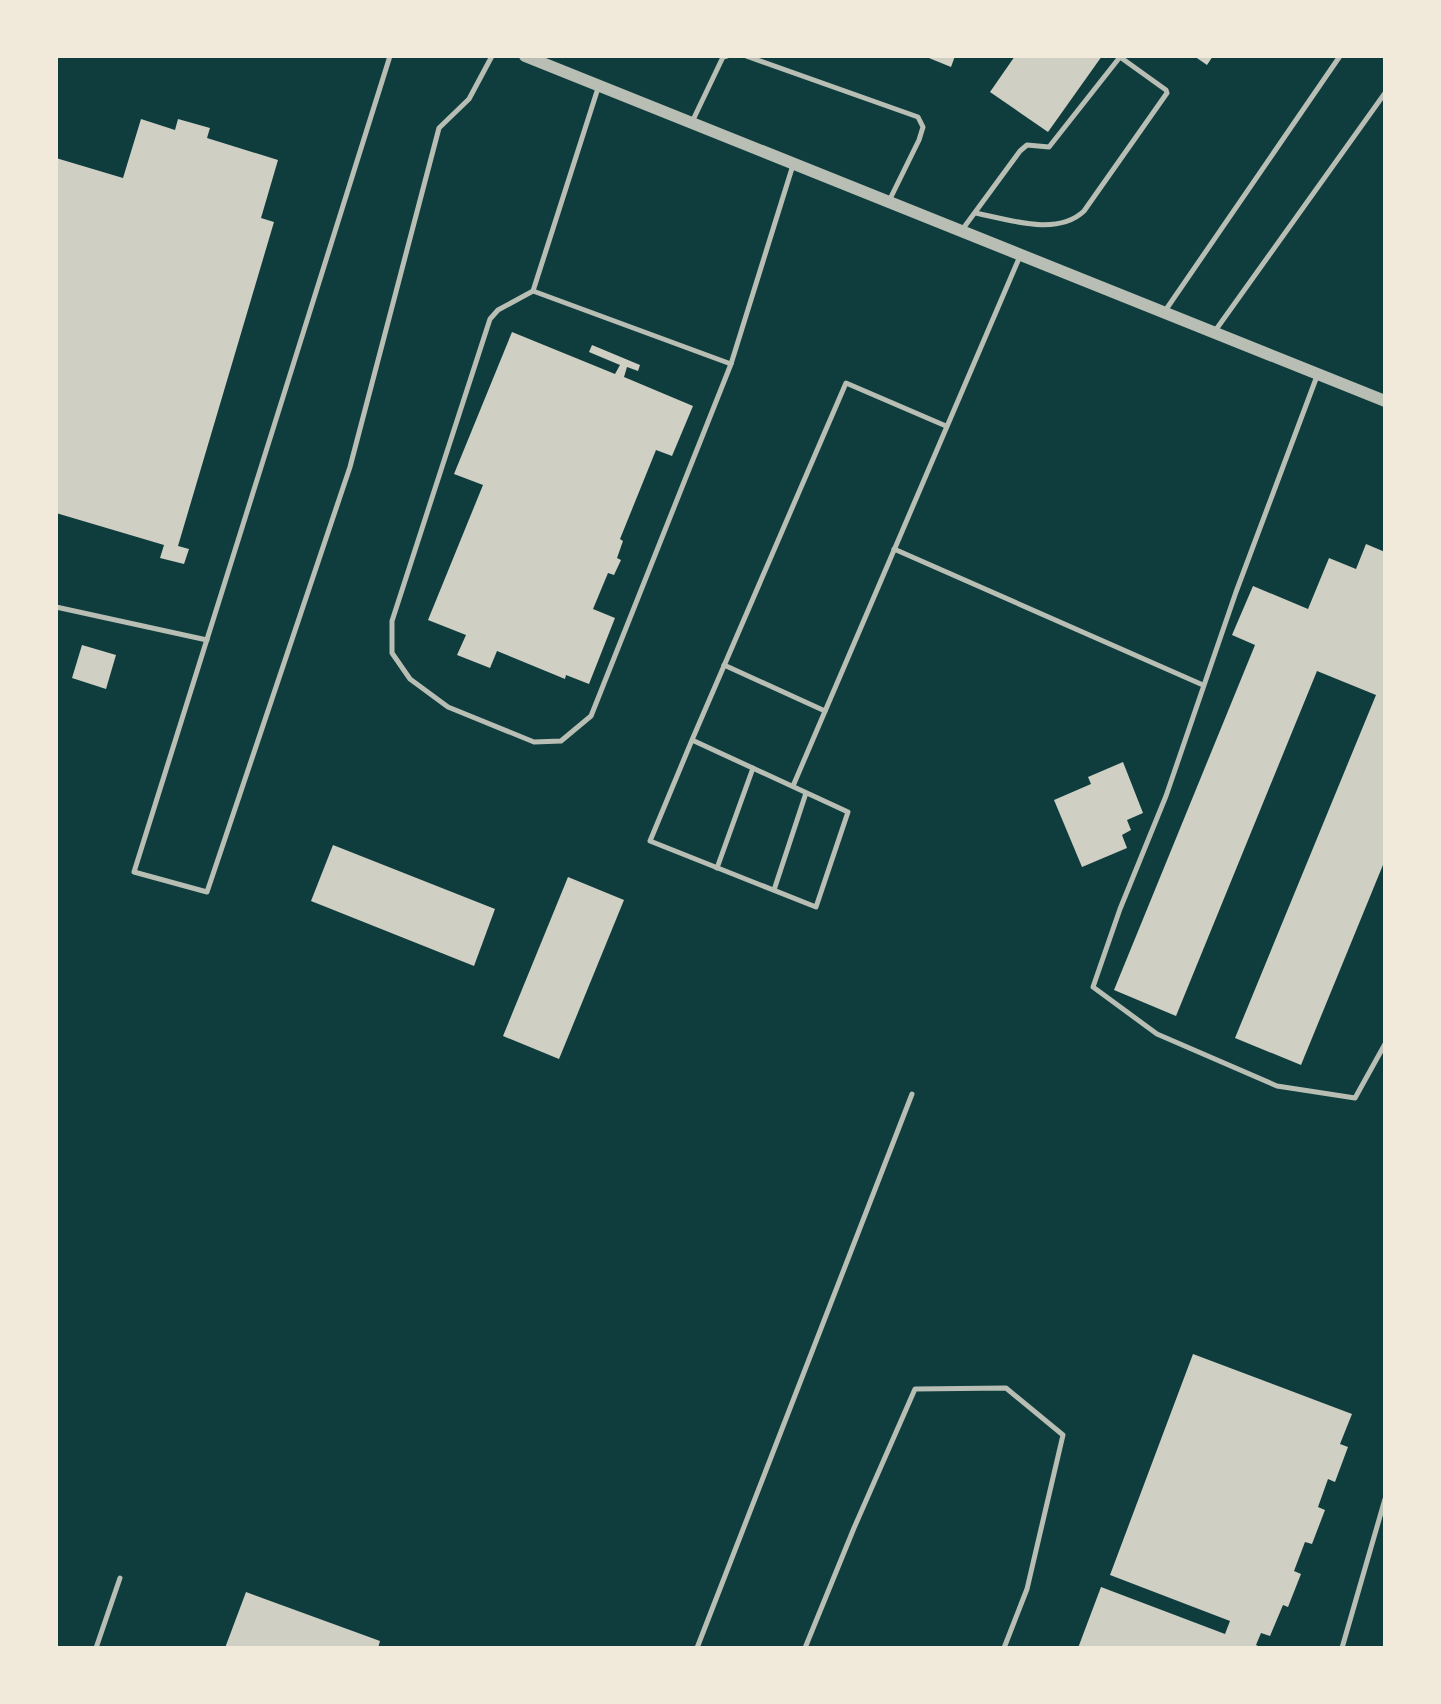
<svg xmlns="http://www.w3.org/2000/svg" width="1441" height="1704" font-family="'Space Grotesk',sans-serif">
  <rect width="100%" height="100%" fill="#0f3d3e"/>
  <!-- building -->
  <g fill="#cfcfc3">
    <polygon points="924,56 955,56 951,67"/>
    <polygon points="1015,56 1102,56 1048,132 990,92"/>
    <polygon points="1194,56 1213,56 1207,65"/>
    <polygon points="141,119 175,130 178,119 210,128 207,138 278,160 261,218 274,222 178,546 189,549 184,564 160,558 164,545 56,513 56,158 123,178"/>
    <polygon points="512,332 615,374 620,365 589,352 592,345 640,365 638,371 627,367 624,377 693,406 672,456 656,450 620,539 623,541 617,558 621,560 614,575 608,573 593,609 615,618 589,684 566,675 565,679 497,651 490,668 457,655 466,635 428,620 483,485 454,474"/>
    <polygon points="1366,544 1385,552 1385,860 1301,1065 1235,1038 1376,695 1317,671 1176,1016 1114,990 1255,645 1232,635 1253,586 1308,609 1329,558 1356,569"/>
    <polygon points="82,645 116,655 106,689 72,678"/>
    <polygon points="1123,762 1143,813 1127,820 1131,830 1122,835 1127,848 1082,867 1054,800 1091,784 1088,777"/>
    <polygon points="333,845 495,909 474,966 311,901"/>
    <polygon points="568,877 624,900 559,1059 503,1036"/>
    <polygon points="1193,1354 1352,1414 1340,1444 1348,1447 1335,1482 1328,1479 1318,1507 1325,1510 1312,1544 1305,1542 1294,1571 1301,1574 1288,1607 1283,1605 1270,1636 1261,1633 1256,1645 1262,1648 1078,1648 1101,1587 1225,1634 1230,1621 1110,1575"/>
    <polygon points="246,1592 380,1641 378,1648 225,1648"/>
  </g>
  <g fill="none" stroke-linecap="round" stroke-linejoin="round">
    <!-- service -->
    <g stroke="#b8beb3" stroke-width="5">
      <polyline points="390,56 134,872 207,892 350,467 439,128 469,99 492,56"/>
      <polyline points="746,56 918,117 923,127 919,140 889,201"/>
      <polyline points="599,85 533,291 498,310 490,319 392,621 392,653 410,679 448,707 534,742 561,741 591,716 731,364 793,165"/>
      <polyline points="692,122 723,57 727,56"/>
      <path d="M962,230L1020,151L1027,145L1049,147L1120,57L1166,90L1167,93L1084,211C1057,237 1007,219 975,213"/>
      <polyline points="533,291 731,364"/>
      <polyline points="1165,311 1340,56"/>
      <polyline points="1215,331 1385,93"/>
      <polyline points="1317,376 1236,592 1166,796 1120,909 1093,987 1157,1034 1277,1086 1355,1098 1385,1044"/>
      <polyline points="894,549 1203,685"/>
      <polyline points="56,607 207,640"/>
      <polyline points="724,665 825,711"/>
      <polyline points="692,740 650,841 816,907 848,812 692,740 846,383 946,426"/>
      <polyline points="793,786 1020,256"/>
      <polyline points="717,868 753,768"/>
      <polyline points="774,890 806,793"/>
      <polyline points="96,1648 120,1578"/>
      <polyline points="697,1648 912,1094"/>
      <polyline points="805,1648 854,1528 915,1389 1006,1388 1063,1435 1027,1589 1004,1648"/>
      <polyline points="1342,1648 1385,1499"/>
    </g>
    <!-- tertiary -->
    <polyline stroke="#b8beb3" stroke-width="12" points="525,56 1385,401"/>
  </g>
  <!-- border -->
  <rect width="1441" height="1704" fill="none" stroke="#f1e9da" stroke-width="116"/>
</svg>
